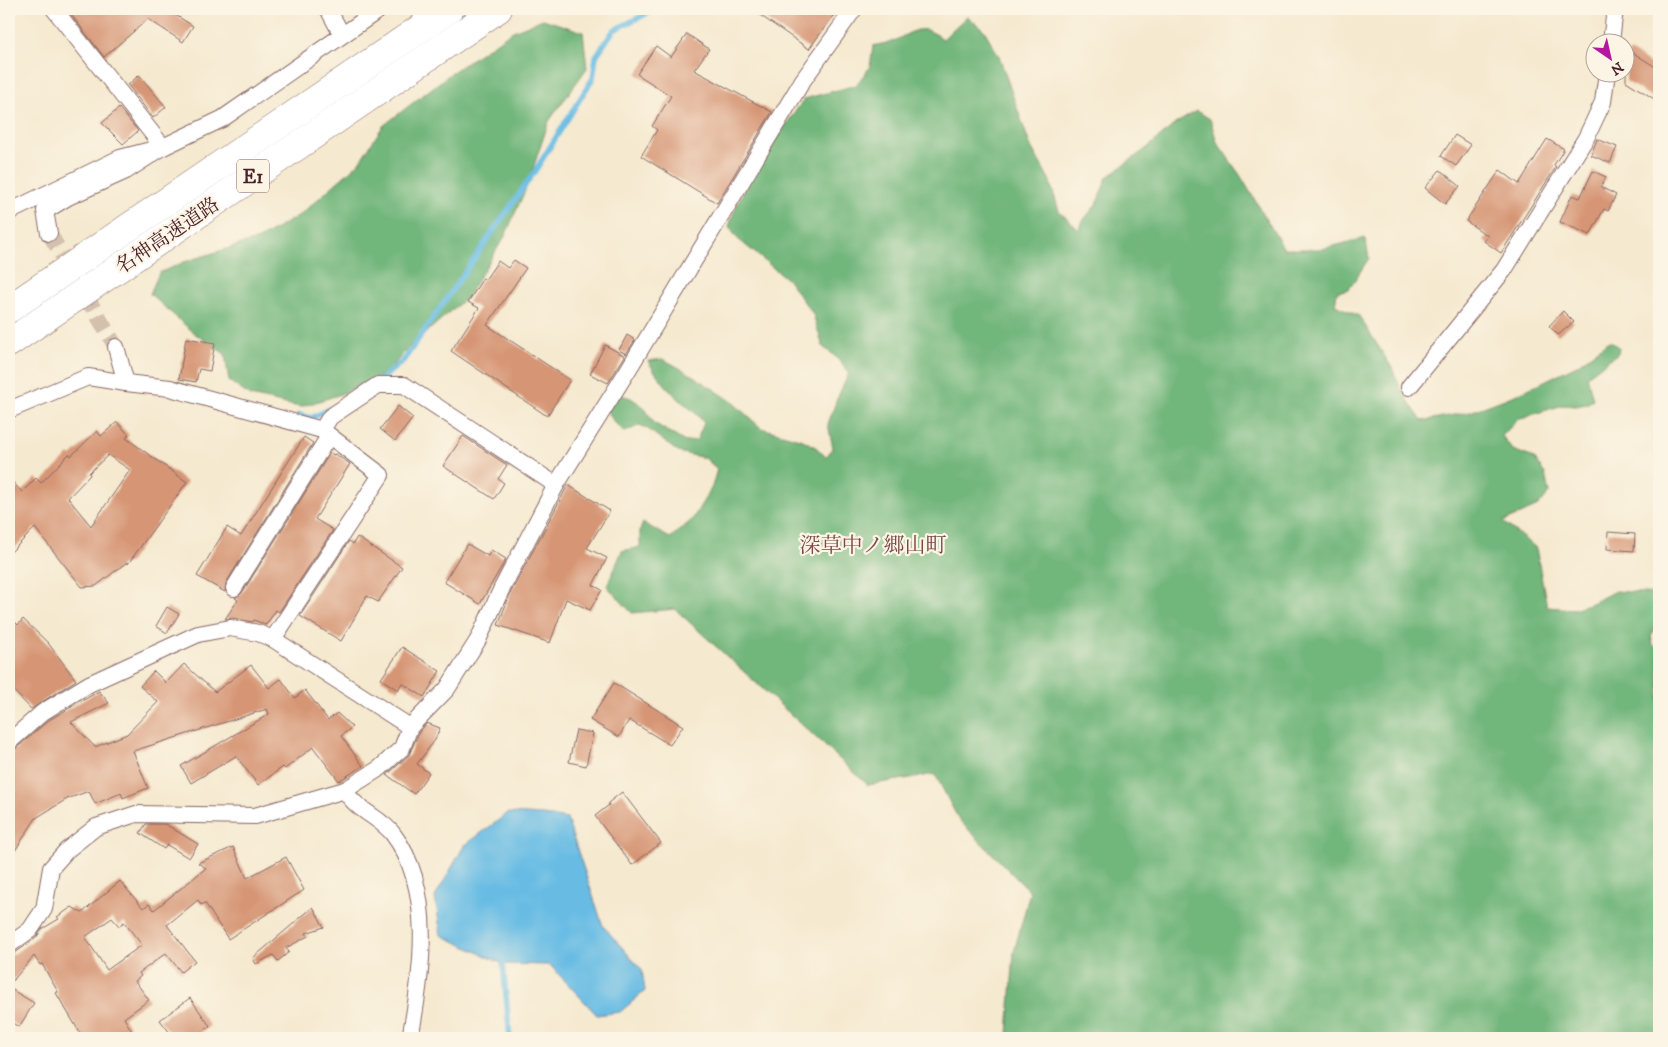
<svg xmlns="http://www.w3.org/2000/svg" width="1668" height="1047" font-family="'IM FELL DW Pica','Noto Serif JP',serif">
  <rect width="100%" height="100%" fill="#fcf5e5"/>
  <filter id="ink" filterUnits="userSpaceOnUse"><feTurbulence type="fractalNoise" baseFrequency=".02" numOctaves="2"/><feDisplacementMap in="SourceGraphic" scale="10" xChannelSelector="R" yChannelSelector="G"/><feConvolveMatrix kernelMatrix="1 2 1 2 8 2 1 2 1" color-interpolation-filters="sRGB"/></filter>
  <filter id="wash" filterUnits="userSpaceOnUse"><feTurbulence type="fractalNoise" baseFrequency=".0096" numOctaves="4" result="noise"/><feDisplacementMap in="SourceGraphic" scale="20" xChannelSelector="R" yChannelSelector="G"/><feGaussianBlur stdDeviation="1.12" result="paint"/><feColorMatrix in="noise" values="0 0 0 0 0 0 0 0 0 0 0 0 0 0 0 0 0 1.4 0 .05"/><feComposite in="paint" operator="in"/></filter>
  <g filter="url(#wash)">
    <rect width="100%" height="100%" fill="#f5e9cf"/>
    <!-- forest -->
    <g fill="#71b67a" stroke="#5e6a52">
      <path d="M967,16L984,30L999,56L1030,145L1049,179L1059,211L1079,230L1081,223L1096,205L1107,177L1146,149L1175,124L1197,111L1210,119L1217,142L1240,175L1284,249H1322L1365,238L1369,258L1349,289L1337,292L1335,305L1359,316L1392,368L1403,393L1422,421L1470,412L1518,394L1577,365L1608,342H1612L1619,348L1618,353L1587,376L1593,399L1587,404L1575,406L1563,405L1518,419L1502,436L1513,450L1534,458L1545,474L1549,493L1538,506L1503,522L1536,548L1547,607L1574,609L1594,602L1615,591L1659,594V622L1651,636L1653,645L1659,650V1038H1010L1008,1034L1014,952L1030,892L959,820L935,774L868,785L675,609L632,613L607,586L622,551L640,547V530L643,523L670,538L692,520L712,487L717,469L705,458L678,452L648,429L640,425L625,432L614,422L607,410L618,394L631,398L644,407L654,423L685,442L697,440L704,423C697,414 690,408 681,401C668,389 657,376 648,361L663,359L692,375L730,400L761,428L803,440L817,448L826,457L833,448L828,424L837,399L849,373L834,355L823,347L813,314L788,280L738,239L729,227C741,183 778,137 804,99L856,85L870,67L873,46C881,44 889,43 896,40C917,29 922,24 943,39Z"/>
      <polygon points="543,19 583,32 587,68 549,121 527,186 505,236 467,297 408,348 387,373 341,394 300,407 250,396 229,381 225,354 194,333 150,294 159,273 184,262 259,239 301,214 358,164 383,126 454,71 513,31"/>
    </g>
    <!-- water -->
    <polygon fill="#68bce4" stroke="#596e88" points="508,813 543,815 567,819 603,926 642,970 645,991 620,1012 597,1015 550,965 503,964 441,935 435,897 464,846"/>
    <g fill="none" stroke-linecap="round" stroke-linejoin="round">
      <!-- stream -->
      <g stroke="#68bce4" stroke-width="5.5">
        <polyline points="379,381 404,360 535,171 593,78 596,56 614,30 656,9"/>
        <polyline points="299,415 311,418 330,409"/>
        <polyline points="503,964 510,1038"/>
      </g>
    </g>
    <g id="blocks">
      <!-- building -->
      <g fill="#d69574" fill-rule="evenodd">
        <polygon points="67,9 166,9 193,26 183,42 148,19 104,57"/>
        <polygon points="751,9 838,9 809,49"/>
        <polygon points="687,34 709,49 694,70 772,112 717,203 641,156 657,130 652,126 671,96 637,74 656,46 671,57"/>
        <polygon points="1630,51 1659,69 1659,102 1626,81 1626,59"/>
        <polygon points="139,75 166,107 153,118 128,85"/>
        <polygon points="119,108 138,131 123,144 102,123"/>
        <polygon points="1455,135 1471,145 1456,166 1441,156"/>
        <polygon points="1547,139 1564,149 1554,165 1556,167 1501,253 1484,241 1488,236 1466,221 1500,170 1519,184"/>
        <polygon points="1597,139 1617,147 1610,163 1591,155"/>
        <polygon points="1440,170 1460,186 1445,204 1425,188"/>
        <polygon points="1593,171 1606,177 1601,187 1616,195 1608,211 1604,209 1590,235 1560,222 1572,195 1580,198"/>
        <polygon points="514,260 526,268 487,325 570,380 547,416 451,351 479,308 468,302 483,278 485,280 498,261 508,268"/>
        <polygon points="1563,311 1574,322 1558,335 1549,326"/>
        <polygon points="627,335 635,340 626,354 619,350"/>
        <polygon points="186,338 215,343 210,371 199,369 196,382 179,379"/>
        <polygon points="605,345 625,356 608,383 590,374"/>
        <polygon points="398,406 413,418 395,441 380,429"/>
        <path d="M117,422L129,435L126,438L187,482L128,564L127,562L96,586L82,587L35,528L9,554V478L22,492L36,478L41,483L69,454L71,456L97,431L101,436ZM108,455L130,470L91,526L68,498L90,475L89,473Z"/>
        <polygon points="463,436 507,465 498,479 504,483 494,499 443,466"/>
        <polygon points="304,437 313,443 226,583 225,592 197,576 227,527 241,536"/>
        <polygon points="330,453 334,455 335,454 350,464 315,519 333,530 279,612 276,610 266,625 254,620 253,622 232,618 225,619 238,600 235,598 242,593"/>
        <polygon points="568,485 610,511 587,548 607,558 593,585 602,590 590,610 566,599 550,643 498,625 510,594"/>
        <polygon points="1608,532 1635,534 1634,551 1607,549"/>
        <polygon points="357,537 402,567 378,602 367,596 341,641 300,616 349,541 353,544"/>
        <polygon points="467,544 488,556 491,550 506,559 480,604 444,582"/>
        <polygon points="167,607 179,614 167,633 156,626"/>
        <polygon points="9,616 18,625 23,619 48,643 76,680 31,709 9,686"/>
        <polygon points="402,647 440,671 424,697 402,683 398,690 381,679"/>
        <polygon points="184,664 215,692 251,665 269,688 281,679 295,698 305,690 328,720 337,713 352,727 341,736 363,766 339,781 313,747 285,769 283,767 258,785 236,756 191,783 181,766 269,714 267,709 133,751 148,788 123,798 121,793 95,804 89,791 67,799 36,818 9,860 9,759 13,751 49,720 99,691 109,703 71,722 95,747 127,734 158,702 140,686 154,671 166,683"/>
        <polygon points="614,683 683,726 670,745 629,720 619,737 590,720"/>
        <polygon points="427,723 440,728 435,740 417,764 429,773 414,794 387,775 409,755 419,732"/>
        <polygon points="576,730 593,733 586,766 569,762"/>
        <polygon points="622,792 661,843 632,865 595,816 609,805 608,803"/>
        <polygon points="146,824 165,824 198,844 189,858 167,845 164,849 140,833"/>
        <path d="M233,847L247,878L286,857L304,890L228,939L205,903L201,905L198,900L167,925L195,961L181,972L166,953L139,973L141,976L135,981L149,1000L124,1018L136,1038H83L56,993L58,992L42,964L40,965L34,956L9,985V955L15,953L36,938L42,929L59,919L57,917L72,907L82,913L120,881L143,908L149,904L154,910L206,868L198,863ZM112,918L119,926L124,922L142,945L107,970L85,937Z"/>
        <polygon points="313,907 324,927 306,933 308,936 286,948 289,952 278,961 273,955 256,964 253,958"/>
        <polygon points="9,988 34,1003 19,1027 9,1021"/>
        <polygon points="190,998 210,1026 193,1038 174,1038 160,1020"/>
      </g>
    </g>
  </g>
  <g filter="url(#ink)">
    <use href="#blocks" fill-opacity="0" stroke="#866664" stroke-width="1"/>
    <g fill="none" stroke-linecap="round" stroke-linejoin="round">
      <!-- minor-tunnel -->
      <polyline stroke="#d3c1ae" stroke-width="16" stroke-dasharray="16 8" stroke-linecap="butt" points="49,233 116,347"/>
      <defs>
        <g id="minor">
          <polyline points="54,9 163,147"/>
          <polyline points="328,9 342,35"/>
          <polyline points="1611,42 1615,9"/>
          <polyline points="9,212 120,158 151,150"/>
          <polyline points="49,233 45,211 68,197 126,171 163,147 222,119 380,9"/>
          <polyline points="126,383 170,388 322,430 330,417 378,385 404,385 556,485"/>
          <polyline points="1409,387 1504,270 1586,138 1603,102 1607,72"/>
          <polyline points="9,410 88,377 126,383 116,347"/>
          <polyline points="234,588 329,436"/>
          <polyline points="273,639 381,475 322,430"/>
          <polyline points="9,742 43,712 89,684 198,634 230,628 258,633 273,639 410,727"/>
          <path d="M345,790C355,810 380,817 393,834C435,889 422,975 410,1038"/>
          <polyline points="9,945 30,930 44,909 51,868 67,850 96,827 136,814 255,816 345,790 380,768 402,748 410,727 447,689 478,640 501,590 556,485 628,370 803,80 854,9"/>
        </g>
        <g id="motorway">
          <polyline points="9,309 449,9"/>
          <polyline points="9,343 498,9"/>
        </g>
      </defs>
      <!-- minor casing -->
      <use href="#minor" stroke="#866664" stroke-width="18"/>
      <!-- motorway casing -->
      <use href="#motorway" stroke="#866664" stroke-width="29"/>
      <!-- minor -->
      <use href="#minor" stroke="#fff" stroke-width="16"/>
      <!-- motorway -->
      <use href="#motorway" stroke="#fff" stroke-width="28"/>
    </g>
  </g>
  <g text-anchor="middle" stroke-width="4.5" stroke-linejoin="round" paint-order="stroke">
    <!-- shield labels -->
    <rect fill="#fcf5e5" stroke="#7f5f63" stroke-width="1" x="237" y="159.5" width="32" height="33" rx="4"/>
    <g font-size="19" font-weight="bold" fill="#4a1f2b">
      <text x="253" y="183">E1</text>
    </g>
    <!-- street labels -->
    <g font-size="20" fill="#4a1f2b" stroke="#fcf5e5">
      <text transform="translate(167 235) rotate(-34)" y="7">名神高速道路</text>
    </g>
    <!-- neighbourhood labels -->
    <g font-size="21" fill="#7b4845" stroke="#fcf5e5">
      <text x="873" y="552">深草中ノ郷山町</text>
    </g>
  </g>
  <!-- margin -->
  <rect width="1668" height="1047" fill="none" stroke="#fcf5e5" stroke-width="30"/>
  <!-- north arrow -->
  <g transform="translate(1610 58) rotate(146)"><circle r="24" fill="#fcf5e5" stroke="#b59f9b"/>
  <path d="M0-4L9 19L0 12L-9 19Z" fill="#b5179e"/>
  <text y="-8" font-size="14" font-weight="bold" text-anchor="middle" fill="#4a1f2b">N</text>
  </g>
</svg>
